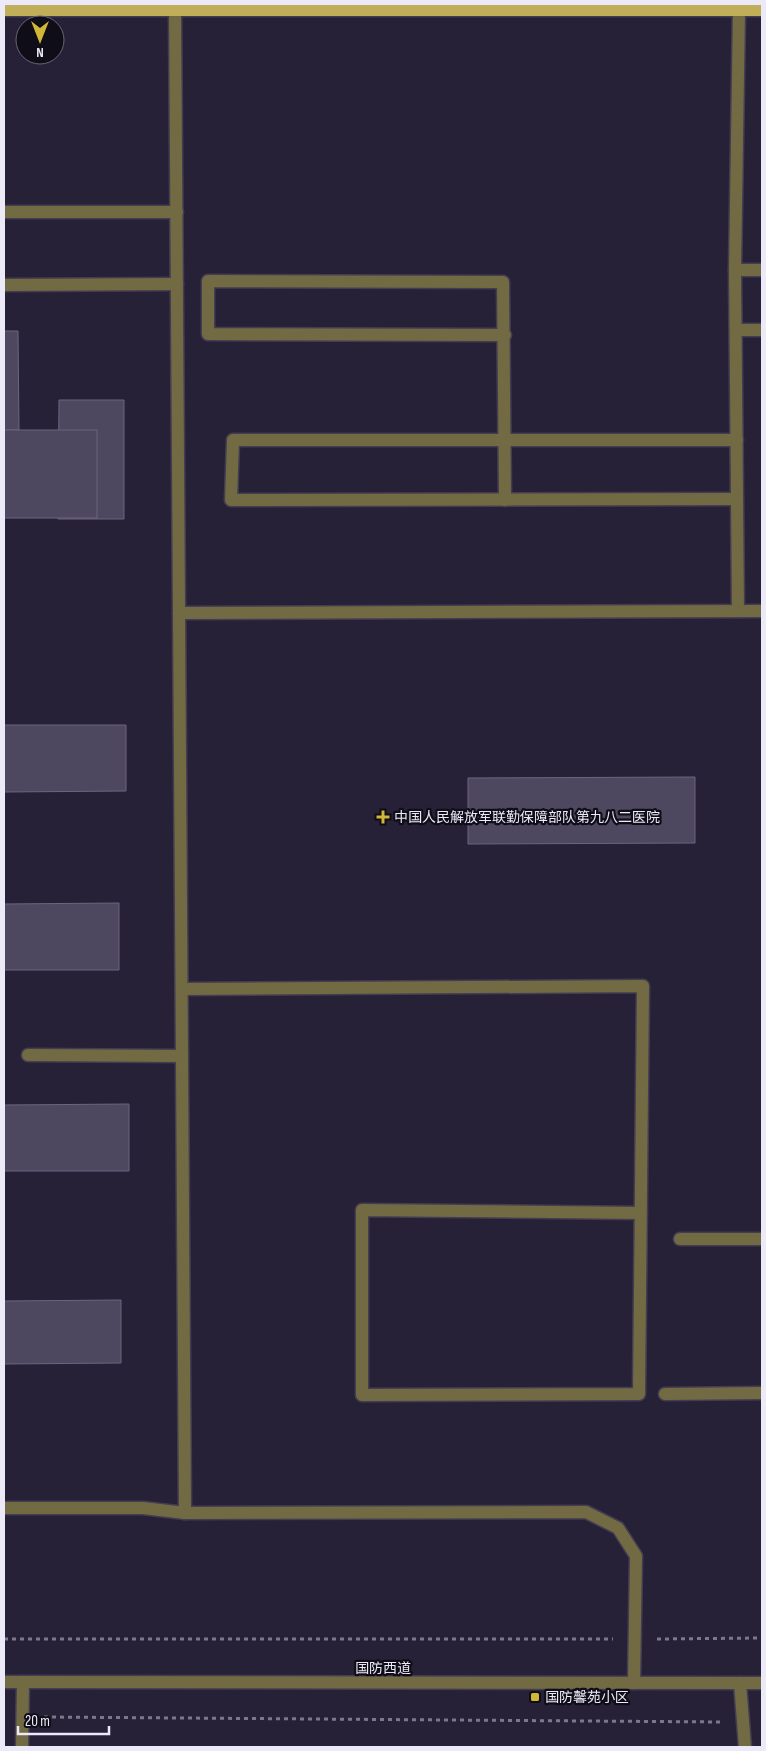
<svg xmlns="http://www.w3.org/2000/svg" width="766" height="1751" font-family="'Sofia Sans Condensed','Noto Sans SC',sans-serif">
  <rect width="100%" height="100%" fill="#272137"/>
  <!-- building -->
  <g fill="#4d4760" stroke="#6c657f">
    <polygon points="4,331 18,331 19,430 4,430"/>
    <polygon points="59,400 124,400 124,519 58,519"/>
    <rect x="4" y="430" width="93" height="88"/>
    <polygon points="4,725 126,725 126,791 4,792"/>
    <polygon points="695,777 695,843 468,844 468,778"/>
    <polygon points="119,903 119,970 4,970 4,904"/>
    <polygon points="129,1104 129,1171 4,1171 4,1105"/>
    <polygon points="121,1300 121,1363 4,1364 4,1301"/>
  </g>
  <g fill="none" stroke-linecap="round" stroke-linejoin="round">
    <defs>
      <g id="service">
        <polyline points="4,212 177,212"/>
        <polyline points="735,270 762,270"/>
        <polyline points="4,285 177,284"/>
        <polyline points="736,330 762,330"/>
        <polyline points="505,335 208,334 208,281 503,282 505,500"/>
        <polyline points="737,440 233,440 231,500 737,499"/>
        <polyline points="182,989 643,986 639,1394 362,1395 362,1210 641,1213"/>
        <polyline points="28,1055 182,1056"/>
        <polyline points="4,1508 143,1508 185,1513"/>
        <polyline points="22,1747 23,1682"/>
      </g>
      <g id="minor">
        <polyline points="175,9 185,1513 586,1512 618,1528 636,1556 634,1683"/>
        <polyline points="738,611 735,270 739,10"/>
        <polyline points="179,613 762,611"/>
        <polyline points="680,1239 762,1239"/>
        <polyline points="665,1394 762,1393"/>
        <polyline points="740,1683 745,1747"/>
      </g>
      <polyline id="tertiary" points="4,1682 762,1683"/>
      <polyline id="primary" points="4,10 762,10"/>
    </defs>
    <!-- service casing -->
    <use href="#service" stroke="#433d52" stroke-width="15"/>
    <!-- minor casing -->
    <use href="#minor" stroke="#433d52" stroke-width="15"/>
    <!-- tertiary casing -->
    <use href="#tertiary" stroke="#433d52" stroke-width="15"/>
    <!-- primary casing -->
    <use href="#primary" stroke="#433d52" stroke-width="15"/>
    <!-- path -->
    <g stroke="#7c778a" stroke-width="3" stroke-dasharray="4 4" stroke-linecap="butt">
      <polyline points="4,1639 613,1639"/>
      <polyline points="657,1639 762,1638"/>
      <polyline points="44,1717 721,1722"/>
    </g>
    <!-- service -->
    <use href="#service" stroke="#726a43" stroke-width="12"/>
    <!-- minor -->
    <use href="#minor" stroke="#726a43" stroke-width="12"/>
    <!-- tertiary -->
    <use href="#tertiary" stroke="#726a43" stroke-width="12"/>
    <!-- primary -->
    <use href="#primary" stroke="#c0ae59" stroke-width="12"/>
  </g>
  <!-- markers -->
  <g fill="#d0b736" stroke="#0f0d17" stroke-width="2">
    <path d="M380.5 809.5h5v5h5v5h-5v5h-5v-5h-5v-5h5z"/>
    <rect x="530" y="1692" width="10" height="10" rx="2.5"/>
  </g>
  <g text-anchor="middle" stroke-width="4.5" stroke-linejoin="round" paint-order="stroke">
    <!-- poi labels -->
    <g font-size="14" fill="#ece9f8" stroke="#0f0d17" text-anchor="start">
      <text x="394" y="822">中国人民解放军联勤保障部队第九八二医院</text>
      <text x="545" y="1702">国防馨苑小区</text>
    </g>
    <!-- street labels -->
    <g font-size="14" fill="#ece9f8" stroke="#0f0d17">
      <text x="383" y="1673">国防西道</text>
    </g>
  </g>
  <!-- border -->
  <rect width="766" height="1751" fill="none" stroke="#ece9f8" stroke-width="10"/>
  <!-- north arrow -->
  <g transform="translate(40 40) rotate(180)"><circle r="24" fill="#0f0d17" stroke="#676571"/>
  <path d="M0-4L9 19L0 12L-9 19Z" fill="#d0b736"/>
  <text y="-8" font-size="14" font-weight="bold" text-anchor="middle" fill="#ece9f8">N</text>
  </g>
  <!-- scale -->
  <path d="M18 1726v8h91v-8" fill="none" stroke="#ece9f8" stroke-width="2.5"/>
  <text x="25" y="1726" font-size="15" fill="#ece9f8" stroke="#0f0d17" stroke-width="4" paint-order="stroke">20 m</text>
</svg>
